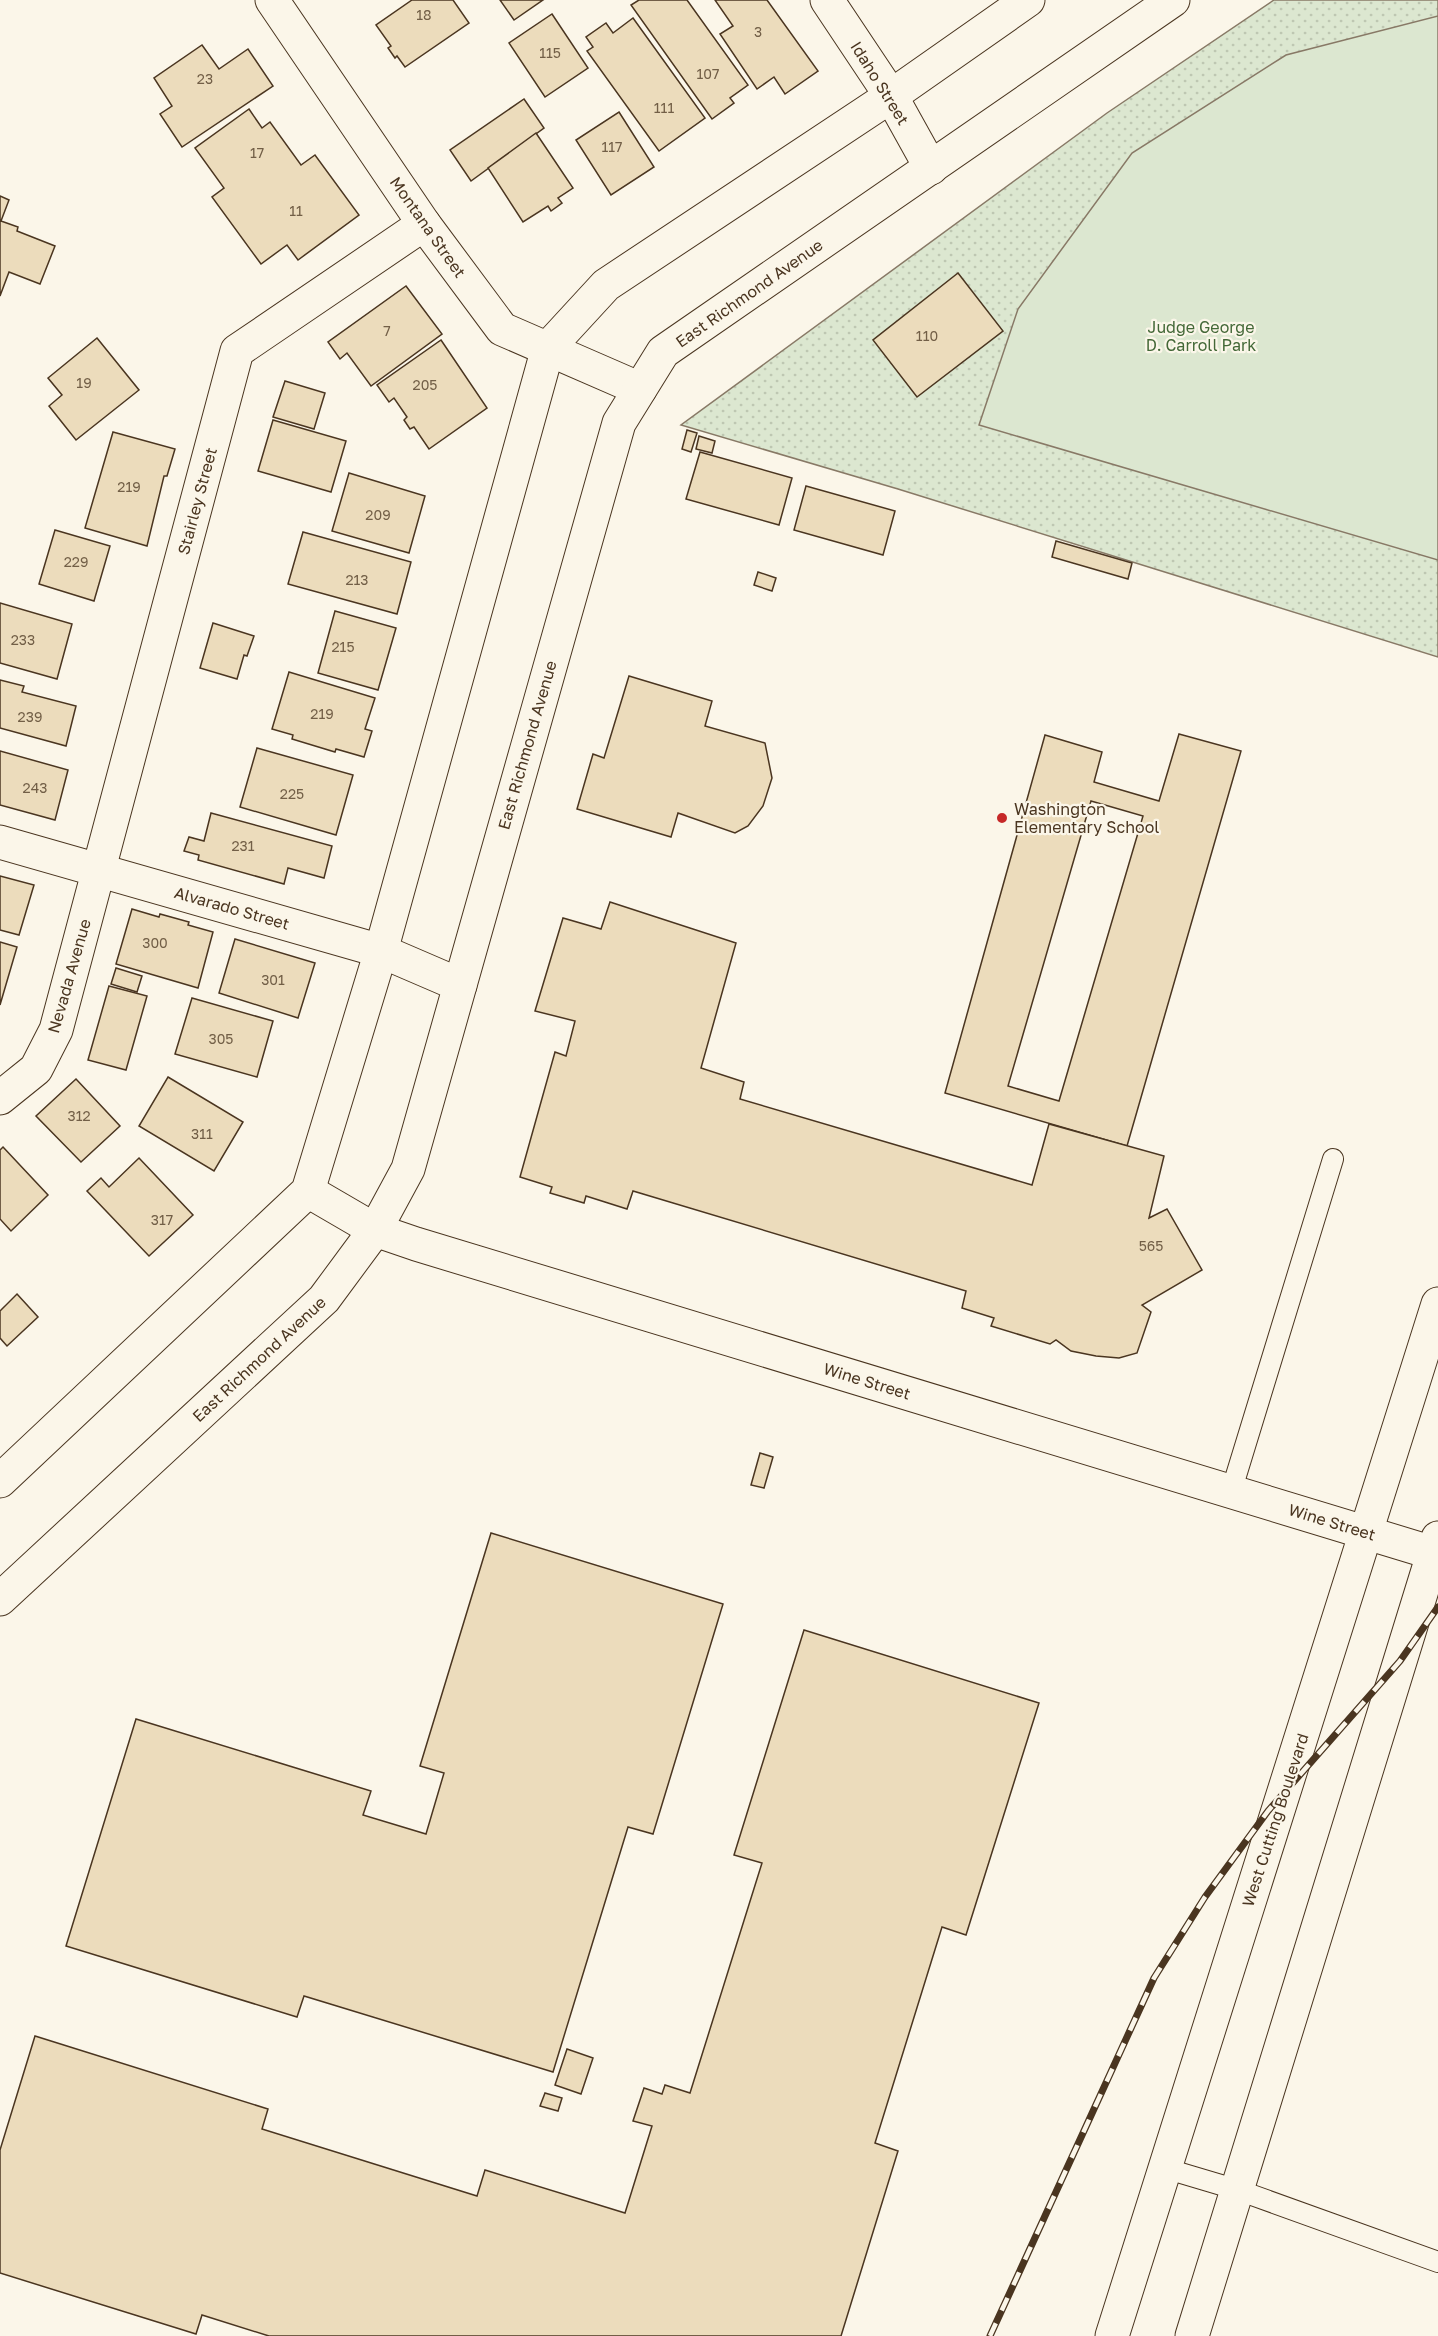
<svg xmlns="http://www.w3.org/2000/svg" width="1438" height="2336" font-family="'Golos Text',sans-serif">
  <defs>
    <pattern id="grass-dots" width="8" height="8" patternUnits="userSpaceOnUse" patternTransform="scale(1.5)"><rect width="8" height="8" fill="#dce7d0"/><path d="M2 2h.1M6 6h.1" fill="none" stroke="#bec7b2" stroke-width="1.8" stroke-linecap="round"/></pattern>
  </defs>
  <rect width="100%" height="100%" fill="#fbf6e9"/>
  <!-- grass -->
  <polygon fill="url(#grass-dots)" stroke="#887966" stroke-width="1.5" points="1274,0 1438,0 1438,657 898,489 681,425 1107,113"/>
  <!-- pitch -->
  <polygon fill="#dce7d0" stroke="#887966" stroke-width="1.5" points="1438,16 1438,560 979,425 1018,309 1132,153 1286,55"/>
  <!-- building -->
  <g fill="#ecdcbc" stroke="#4a3520" stroke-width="1.5" fill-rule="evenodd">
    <polygon points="412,0 453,0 469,23 405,67 397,56 395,58 388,48 391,46 376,25"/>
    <polygon points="500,0 543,0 514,20"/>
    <polygon points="639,0 687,0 748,85 730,98 734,103 712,119 631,5"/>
    <polygon points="715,0 767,0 818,71 785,94 774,77 757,89 720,34 733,26"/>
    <polygon points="552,14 588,68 545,97 509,43"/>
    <polygon points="633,18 705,118 659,151 587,51 593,47 586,37 606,23 613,33"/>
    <polygon points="202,45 219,69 248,49 273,86 182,147 160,114 172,106 154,78"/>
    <polygon points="524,99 544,128 471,181 450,150"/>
    <polygon points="249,109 262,128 270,122 301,165 315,155 359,215 298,260 287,245 261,264 212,197 224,188 195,148"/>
    <polygon points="619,112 654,167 611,195 576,140"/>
    <polygon points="536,133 573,188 558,198 562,203 551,211 548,206 523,222 488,168"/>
    <polygon points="0,196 9,200 1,221 18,227 17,231 55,246 40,284 9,272 0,296"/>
    <polygon points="958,273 1003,331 917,397 873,340"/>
    <polygon points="406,286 442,334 371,386 347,353 340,359 328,342"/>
    <polygon points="97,338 139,390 76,440 49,406 62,395 48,378"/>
    <polygon points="441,340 487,408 429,449 414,427 410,429 404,420 407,417 394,398 389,402 377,385"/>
    <polygon points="285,381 325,393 314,429 273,417"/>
    <polygon points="273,420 346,441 331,492 258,471"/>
    <polygon points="687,430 697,433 691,452 682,449"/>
    <polygon points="113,432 175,449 167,476 164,476 147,546 85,528"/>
    <polygon points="699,436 715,441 712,453 696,449"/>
    <polygon points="700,452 792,478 779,525 686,499"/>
    <polygon points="349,473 425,496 409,553 332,531"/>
    <polygon points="806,486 895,511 883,555 794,530"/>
    <polygon points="55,530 110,546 94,601 39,584"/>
    <polygon points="303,532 411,562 397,614 288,584"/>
    <polygon points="1056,541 1132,563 1128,579 1052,557"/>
    <polygon points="758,572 776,578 772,591 754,585"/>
    <polygon points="0,603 72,624 57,679 0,663"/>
    <polygon points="335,611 396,628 378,690 318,673"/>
    <polygon points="213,623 254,636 247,656 244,655 237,679 200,668"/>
    <polygon points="289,672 375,698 365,729 372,731 364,757 336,749 335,752 292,739 293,735 272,729"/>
    <polygon points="629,676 712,701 705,726 765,743 772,778 763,806 748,826 735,833 678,813 671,837 577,809 593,754 604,758"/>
    <polygon points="0,680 24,686 22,692 76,706 66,746 0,728"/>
    <path d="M1179,734L1241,751L1127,1146L945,1093L1045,735L1102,752L1094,782L1159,801ZM1091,801L1143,816L1059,1101L1008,1086Z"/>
    <polygon points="257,748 353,775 336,835 240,807"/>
    <polygon points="0,751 68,770 55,820 0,805"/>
    <polygon points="211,813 332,846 324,878 288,868 284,884 198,860 199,855 184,851 189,837 204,841"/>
    <polygon points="0,876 34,885 19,935 0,930"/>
    <polygon points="610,902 736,943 701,1068 744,1082 740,1099 1032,1185 1049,1124 1164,1156 1149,1218 1167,1209 1202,1270 1142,1305 1151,1312 1137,1353 1119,1358 1096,1356 1071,1351 1056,1340 1050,1344 991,1326 994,1318 962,1308 966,1291 633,1191 627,1209 586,1196 584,1203 550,1193 552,1187 520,1177 555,1052 566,1056 575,1021 535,1011 563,918 601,929"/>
    <polygon points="132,909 159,917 160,914 189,922 188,925 213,932 198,988 116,964"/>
    <polygon points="235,939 315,963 298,1018 219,993"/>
    <polygon points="0,942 17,947 0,1005"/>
    <polygon points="116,968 142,976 137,992 111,984"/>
    <polygon points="109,986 147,996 126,1070 88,1060"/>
    <polygon points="192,998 273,1021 257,1077 175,1054"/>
    <polygon points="168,1077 243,1122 214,1171 139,1126"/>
    <polygon points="76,1079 120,1126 81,1162 36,1116"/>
    <polygon points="3,1147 48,1195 11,1231 0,1219 0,1150"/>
    <polygon points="139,1158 193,1215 149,1256 87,1191 101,1178 109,1187"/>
    <polygon points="17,1294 38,1317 7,1346 0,1338 0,1311"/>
    <polygon points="760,1453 773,1457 764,1488 751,1485"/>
    <polygon points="491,1533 723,1604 653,1834 628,1827 553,2072 304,1996 297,2017 66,1946 136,1719 371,1791 363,1815 426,1834 444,1773 420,1766"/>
    <polygon points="804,1630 1039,1703 966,1935 942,1927 875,2143 898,2151 841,2336 269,2336 202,2315 196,2334 0,2273 0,2150 35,2036 268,2109 262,2129 477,2196 485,2170 625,2213 652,2126 633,2121 644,2088 662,2094 665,2085 690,2093 762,1863 734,1855"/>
    <polygon points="567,2049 593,2058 581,2094 555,2085"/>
    <polygon points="545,2093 562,2098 558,2111 540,2106"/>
  </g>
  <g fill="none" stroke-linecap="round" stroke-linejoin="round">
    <defs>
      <g id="lane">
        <polyline points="1231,1492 1333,1159"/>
        <polyline points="1164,2168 1238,2190 1438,2262"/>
      </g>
      <g id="street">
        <polyline points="272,0 424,224 502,329 640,389"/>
        <polyline points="827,0 891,96 931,168"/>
        <polyline points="0,842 381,951 460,985"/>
        <polyline points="0,1098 36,1069 56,1030 237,351 424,224"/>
        <polyline points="308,1191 375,1230 416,1244 1433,1553"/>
        <polyline points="0,1481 308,1191 381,951 548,348 606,285 891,96 1028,0"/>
        <polyline points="0,1599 324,1299 375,1230 408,1169 619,423 663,352 1173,0"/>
      </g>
      <g id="secondary">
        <polyline points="1112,2336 1438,1304"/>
        <polyline points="1192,2336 1438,1538"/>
      </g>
    </defs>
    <!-- lane casing -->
    <use href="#lane" stroke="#4a3520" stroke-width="22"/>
    <!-- street casing -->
    <use href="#street" stroke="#4a3520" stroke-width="35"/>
    <!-- secondary casing -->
    <use href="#secondary" stroke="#4a3520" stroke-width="35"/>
    <!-- lane -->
    <use href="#lane" stroke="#fbf6e9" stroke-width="20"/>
    <!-- street -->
    <use href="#street" stroke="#fbf6e9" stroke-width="33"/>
    <!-- secondary -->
    <use href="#secondary" stroke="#fbf6e9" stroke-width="33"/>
    <defs>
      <polyline id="rail" points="990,2336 1154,1978 1205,1897 1268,1811 1400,1661 1438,1607"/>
    </defs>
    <!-- rail casing -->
    <use href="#rail" stroke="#4a3520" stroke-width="7"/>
    <!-- rail -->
    <use href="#rail" stroke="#fbf6e9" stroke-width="4.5" stroke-dasharray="14" stroke-linecap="butt"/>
  </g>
  <!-- markers -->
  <circle fill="#c62828" stroke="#fbf6e9" stroke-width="2" cx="1002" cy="818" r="6"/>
  <g text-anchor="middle" stroke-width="4.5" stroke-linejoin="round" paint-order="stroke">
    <!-- number labels -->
    <g font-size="14" fill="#725f47">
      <text x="424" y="20">18</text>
      <text x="758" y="37">3</text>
      <text x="550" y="58">115</text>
      <text x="708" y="79">107</text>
      <text x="205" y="84">23</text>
      <text x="664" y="113">111</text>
      <text x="612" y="152">117</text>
      <text x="257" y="158">17</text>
      <text x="296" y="216">11</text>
      <text x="387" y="336">7</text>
      <text x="927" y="341">110</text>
      <text x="84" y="388">19</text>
      <text x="425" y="390">205</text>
      <text x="129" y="492">219</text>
      <text x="378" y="520">209</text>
      <text x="76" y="567">229</text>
      <text x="357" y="585">213</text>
      <text x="23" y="645">233</text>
      <text x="343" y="652">215</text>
      <text x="322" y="719">219</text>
      <text x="30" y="722">239</text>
      <text x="35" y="793">243</text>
      <text x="292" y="799">225</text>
      <text x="243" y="851">231</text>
      <text x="155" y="948">300</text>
      <text x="273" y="985">301</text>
      <text x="221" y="1044">305</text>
      <text x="79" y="1121">312</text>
      <text x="202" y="1139">311</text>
      <text x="162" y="1225">317</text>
      <text x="1151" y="1251">565</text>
    </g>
    <!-- street labels -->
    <g font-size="16" fill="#4a3520" stroke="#fbf6e9">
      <text transform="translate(880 83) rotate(58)" y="6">Idaho Street</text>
      <text transform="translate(428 227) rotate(55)" y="6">Montana Street</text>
      <text transform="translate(749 293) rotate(-35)" y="6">East Richmond Avenue</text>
      <text transform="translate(197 501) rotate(-75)" y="6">Stairley Street</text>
      <text transform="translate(527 745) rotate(-74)" y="6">East Richmond Avenue</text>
      <text transform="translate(232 908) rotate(16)" y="6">Alvarado Street</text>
      <text transform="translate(69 976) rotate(-74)" y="6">Nevada Avenue</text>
      <text transform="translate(259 1359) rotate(-43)" y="6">East Richmond Avenue</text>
      <text transform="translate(867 1381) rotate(17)" y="6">Wine Street</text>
      <text transform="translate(1332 1522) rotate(17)" y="6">Wine Street</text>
      <text transform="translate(1275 1820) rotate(-72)" y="6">West Cutting Boulevard</text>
    </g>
    <!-- park labels -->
    <g font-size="16" fill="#436837" stroke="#fbf6e9">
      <text x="1201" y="333">Judge George<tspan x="1201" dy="18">D. Carroll Park</tspan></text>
    </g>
    <!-- poi labels -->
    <g font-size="16" fill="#4a3520" stroke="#fbf6e9" text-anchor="start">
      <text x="1014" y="815">Washington<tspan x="1014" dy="18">Elementary School</tspan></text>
    </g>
  </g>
</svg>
